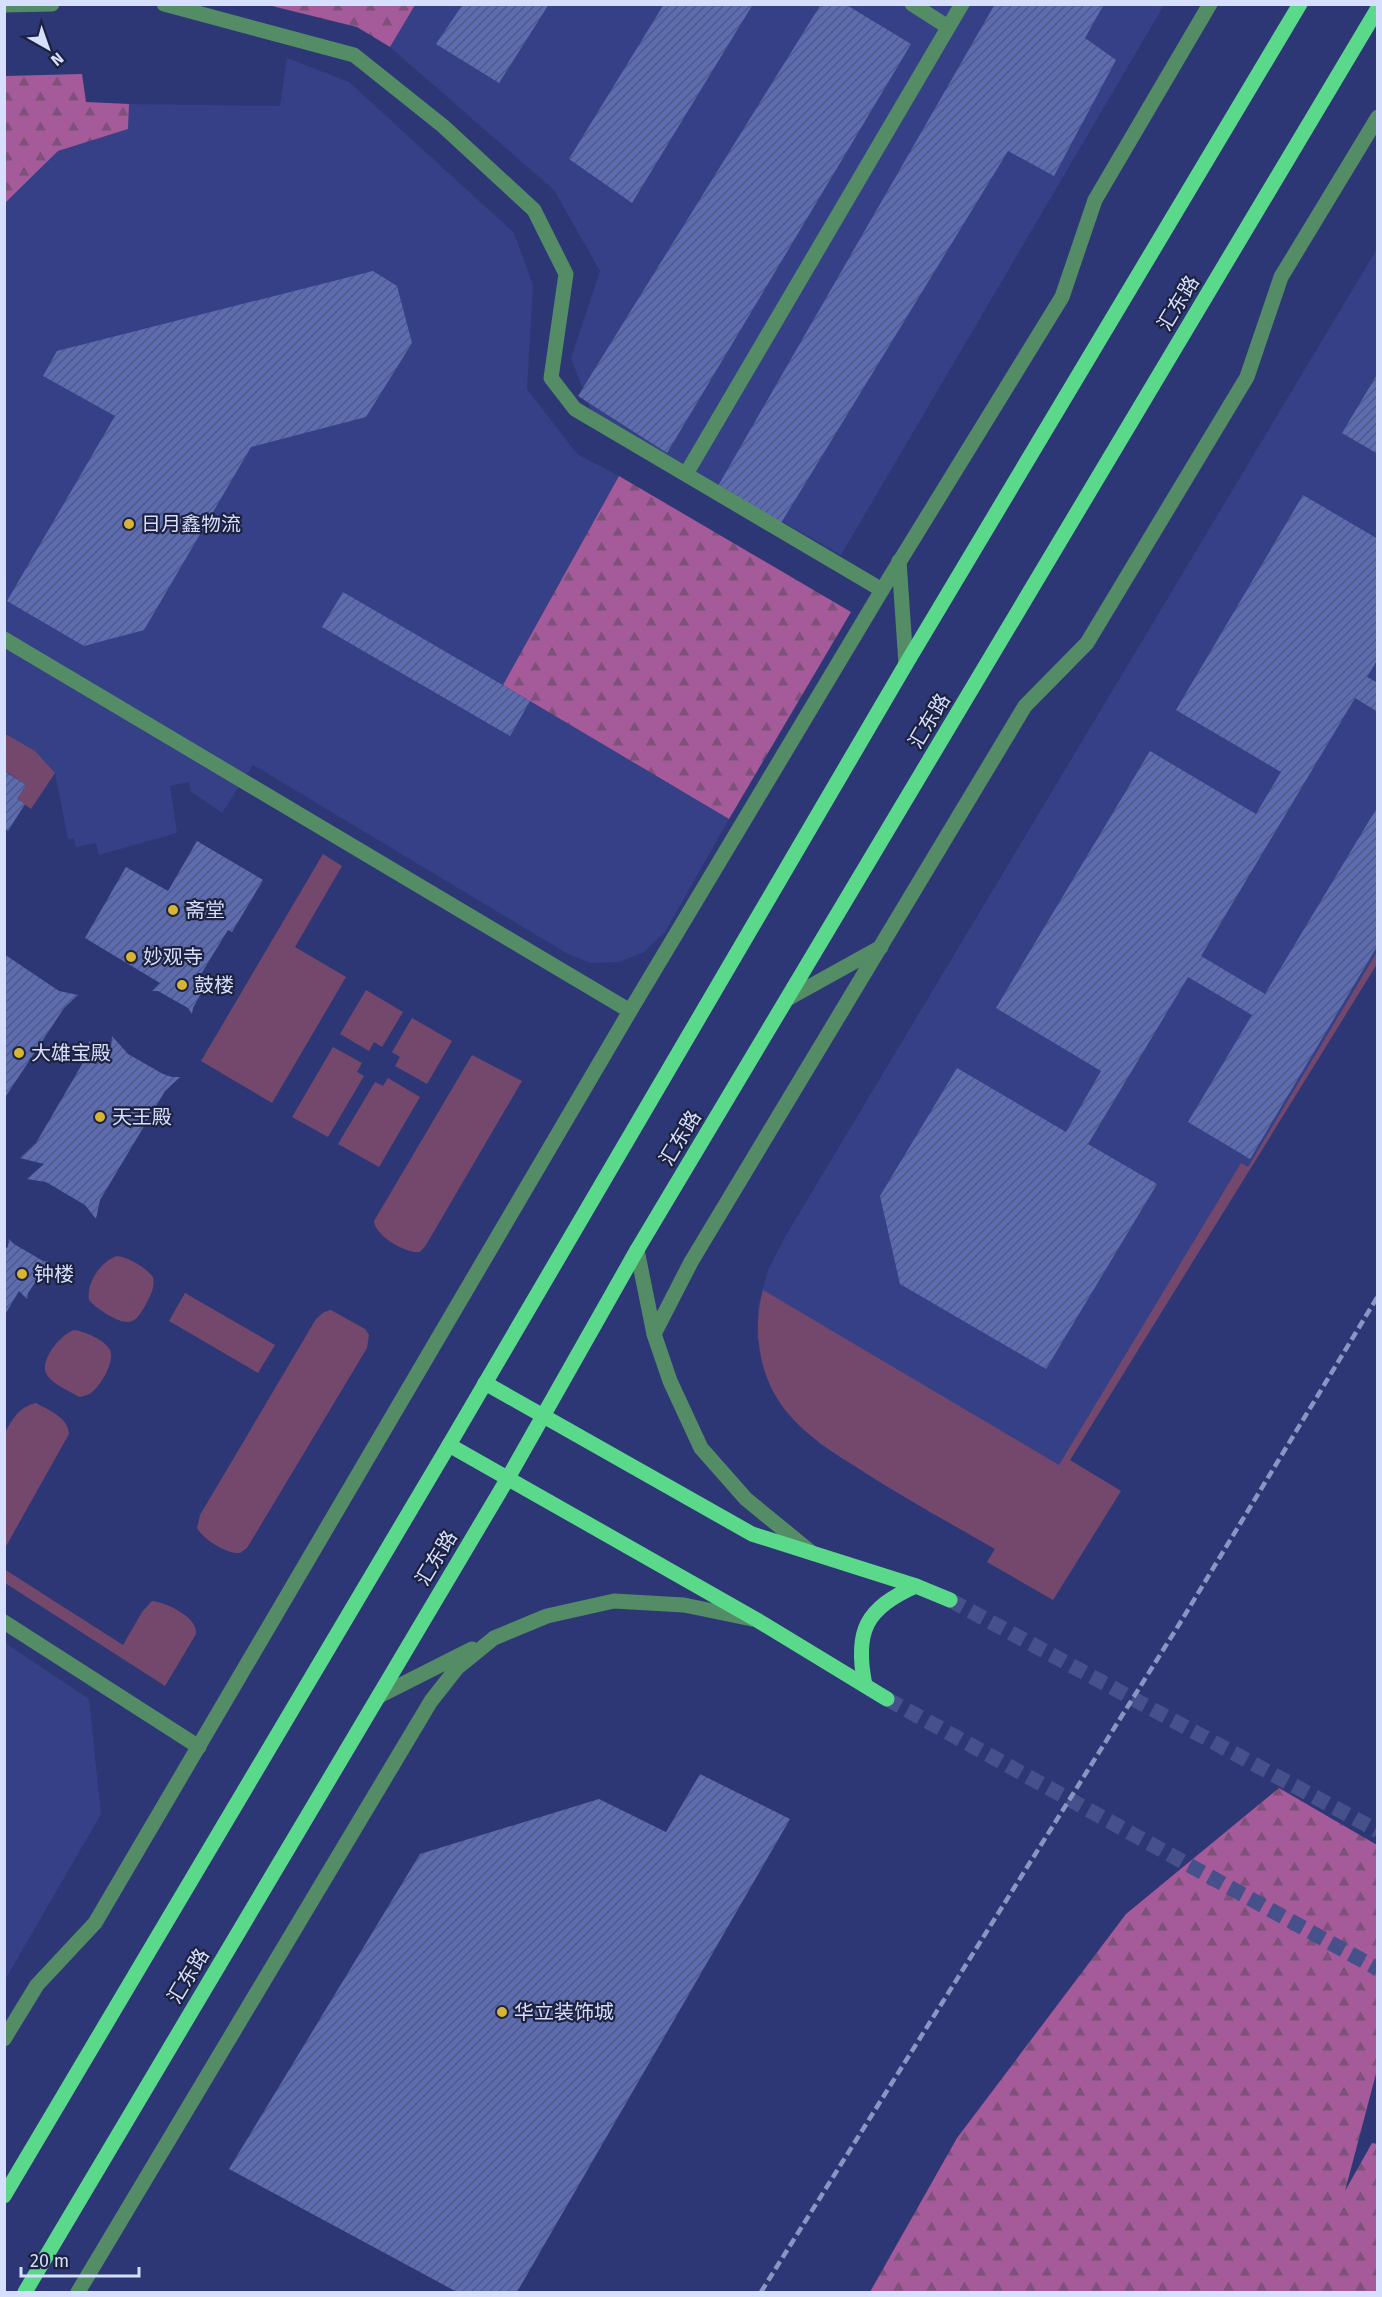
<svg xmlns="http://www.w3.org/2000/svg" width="1382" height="2297" font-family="'Fira Sans','Noto Sans SC',sans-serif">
  <defs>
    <pattern id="forest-firs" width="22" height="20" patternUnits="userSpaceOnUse" patternTransform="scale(1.5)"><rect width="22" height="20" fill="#a55a99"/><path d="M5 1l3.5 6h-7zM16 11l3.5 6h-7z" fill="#7d517a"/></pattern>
    <pattern id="building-hatch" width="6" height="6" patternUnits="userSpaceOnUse" patternTransform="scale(1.5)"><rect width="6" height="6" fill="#5d6cb0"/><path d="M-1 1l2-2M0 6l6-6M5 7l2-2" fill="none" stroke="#505a83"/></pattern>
  </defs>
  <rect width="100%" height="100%" fill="#2d3776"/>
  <!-- built -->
  <g fill="#354086">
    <polygon points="415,5 1164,5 841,555 592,413 571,358 600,271 554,190 390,47"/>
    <polygon points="287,58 349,82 514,233 533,285 527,389 577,454 619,476 503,685 729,819 665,932 644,952 619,962 591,963 568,954 253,765 222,813 190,791 189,782 170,786 177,833 99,855 96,843 76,847 74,838 68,839 55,773 5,733 5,203 58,151 128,129 129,104 280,106"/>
    <polygon points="1377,249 1377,964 1070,1460 1121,1491 1053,1600 987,1562 995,1549 887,1487 821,1445 785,1410 766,1376 757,1338 758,1307 768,1270 785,1237"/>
    <polygon points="5,1643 89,1699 101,1814 5,1980"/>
  </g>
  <!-- green -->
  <g fill="#74486c">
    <polygon points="4,733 35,751 55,773 31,809 17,799 26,785 5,771"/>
    <polygon points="323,854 342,866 295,947 346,977 272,1103 201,1061"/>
    <path d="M1377,952V964L1070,1460L1121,1491L1053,1600L987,1562L995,1549C950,1523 904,1498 861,1470C834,1453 806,1436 786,1411C759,1378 752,1330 763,1290L1059,1465L1241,1163L1248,1167Z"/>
    <polygon points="366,990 403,1012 382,1047 374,1042 369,1051 340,1034"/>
    <polygon points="412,1018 452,1041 427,1084 395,1066 400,1057 392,1052"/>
    <polygon points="333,1047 362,1063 357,1072 364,1076 328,1137 292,1117"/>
    <path d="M472,1055L522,1081L426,1245L420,1252C406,1254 375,1236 374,1221Z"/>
    <polygon points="388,1078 420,1097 379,1167 338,1144 375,1082 383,1086"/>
    <path d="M117,1256C130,1258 145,1267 153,1277C155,1288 151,1294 146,1304C135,1325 129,1326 108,1315C101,1310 95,1307 89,1300C86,1283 101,1261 117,1256Z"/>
    <polygon points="185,1293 275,1345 258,1373 169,1321"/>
    <path d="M331,1310L365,1329L369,1335L367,1348L247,1548L240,1553C226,1554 204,1540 197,1528L200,1515L316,1319L324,1312Z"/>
    <path d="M74,1330C84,1331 105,1340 110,1350C115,1362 101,1385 92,1392C89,1395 84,1396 79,1397C70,1391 53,1385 47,1375C38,1361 61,1334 74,1330Z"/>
    <path d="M36,1403C50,1411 68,1417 69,1434L5,1548V1433C13,1418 19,1407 36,1403Z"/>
    <path d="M4,1569L123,1645L142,1612L152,1601C167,1603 198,1617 196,1634L165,1686L5,1583Z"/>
  </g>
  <!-- forest -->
  <g fill="url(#forest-firs)">
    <polygon points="268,5 415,5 390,47 357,27"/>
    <polygon points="82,74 86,102 129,104 128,129 58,151 5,203 5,76"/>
    <polygon points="619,476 851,612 729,819 503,685"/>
    <polygon points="1279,1788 1377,1845 1377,2070 1345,2191 1372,2143 1377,2144 1377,2292 870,2292 957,2138 1126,1914"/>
  </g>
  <!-- building -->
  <g fill="url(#building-hatch)">
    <polygon points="463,4 549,4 499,83 436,44"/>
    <polygon points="664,4 753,4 632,203 569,159"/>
    <polygon points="821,4 845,4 911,44 667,453 578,396"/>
    <polygon points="995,4 1104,4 1085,38 1116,60 1054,176 1008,151 778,528 718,486"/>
    <polygon points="373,271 397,286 412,343 366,417 251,447 144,630 84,646 7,601 115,416 43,376 57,351"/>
    <polygon points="1378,373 1378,454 1342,433"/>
    <polygon points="1303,495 1378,539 1378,659 1367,677 1378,683 1378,712 1355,698 1201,956 1265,994 1378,806 1378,945 1250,1159 1188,1122 1252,1015 1188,977 1088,1144 1157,1184 1046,1369 900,1284 880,1196 957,1068 1066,1132 1101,1071 996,1008 1150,751 1256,814 1281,772 1176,710"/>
    <polygon points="343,592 530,701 510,736 322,627"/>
    <polygon points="4,771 26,785 17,799 25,804 8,831 4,828"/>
    <polygon points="197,841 263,880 232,932 228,930 201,974 207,977 213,977 208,981 193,1008 192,1014 188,1008 158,991 152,991 160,983 85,938 126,867 168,891"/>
    <polygon points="4,954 59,991 78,995 64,1008 4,1099"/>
    <polygon points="112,1036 128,1054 163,1074 172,1077 180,1077 165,1091 100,1200 96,1219 85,1205 46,1182 27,1179 44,1164 20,1158 36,1143 84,1061 88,1050 89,1041 106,1058 111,1048"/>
    <polygon points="9,1239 14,1244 43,1261 49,1262 28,1293 27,1299 19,1291 4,1316 4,1247 7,1248 8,1246"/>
    <polygon points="700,1774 790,1819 517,2292 457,2292 229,2169 420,1854 599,1799 666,1832"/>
  </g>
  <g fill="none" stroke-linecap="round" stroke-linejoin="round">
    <!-- major-tunnel -->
    <g stroke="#46508a" stroke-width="15" stroke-dasharray="15 8" stroke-linecap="butt">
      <polyline points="950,1600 1378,1831"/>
      <polyline points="887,1699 1378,1969"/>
    </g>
    <!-- minor -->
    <g stroke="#548c66" stroke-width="15">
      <polyline points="164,4 354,55 443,126 534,210 566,274 551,378 575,409 882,590"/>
      <polyline points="912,4 948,27"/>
      <polyline points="4,5 52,4"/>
      <polyline points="686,474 962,4"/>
      <polyline points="899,561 906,664"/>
      <polyline points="4,639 630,1011"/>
      <polyline points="789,998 881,947"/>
      <polyline points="637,1250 654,1334"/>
      <polyline points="812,1553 746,1499 701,1448 670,1381 654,1334 691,1262 1025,706 1087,643 1247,377 1281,277 1378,117"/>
      <polyline points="4,1622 199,1747"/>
      <polyline points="379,1696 472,1649"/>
      <polyline points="4,2039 37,1985 95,1923 630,1011 882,590 1062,297 1095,200 1210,4"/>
      <polyline points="78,2292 431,1701 457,1668 494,1638 547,1616 614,1601 684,1605 752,1619"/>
    </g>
    <!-- major -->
    <g stroke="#5bd98a" stroke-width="15">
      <polyline points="485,1383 752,1534 916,1586 950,1600"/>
      <polyline points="449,1445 757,1620 887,1699"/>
      <path d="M865,1685C854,1631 866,1608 916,1586"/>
      <polyline points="4,2196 449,1445 906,664 1300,4"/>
      <polyline points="25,2292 508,1478 637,1250 1378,8"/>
    </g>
    <!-- rail -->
    <polyline stroke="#8c95c2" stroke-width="4.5" stroke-dasharray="9 4.5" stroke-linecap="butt" points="761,2292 1180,1623 1378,1296"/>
  </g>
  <!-- markers -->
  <g fill="#d7b434" stroke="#1c223f" stroke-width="2">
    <circle cx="129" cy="524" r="6"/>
    <circle cx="173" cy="910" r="6"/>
    <circle cx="131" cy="957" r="6"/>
    <circle cx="182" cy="985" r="6"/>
    <circle cx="19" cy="1053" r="6"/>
    <circle cx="100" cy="1117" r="6"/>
    <circle cx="22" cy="1274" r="6"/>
    <circle cx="502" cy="2012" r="6"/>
  </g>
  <g text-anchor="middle" stroke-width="4.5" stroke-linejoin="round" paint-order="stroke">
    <!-- street labels -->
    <g font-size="20" fill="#d6dffd" stroke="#1c223f">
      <text transform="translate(1178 303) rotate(-59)" y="7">汇东路</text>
      <text transform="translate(929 721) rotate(-59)" y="7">汇东路</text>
      <text transform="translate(680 1138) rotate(-59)" y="7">汇东路</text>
      <text transform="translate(436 1558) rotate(-59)" y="7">汇东路</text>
      <text transform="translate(188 1976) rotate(-59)" y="7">汇东路</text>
    </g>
    <!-- poi labels -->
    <g font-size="20" fill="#d6dffd" stroke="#1c223f" text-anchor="start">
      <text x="141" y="531">日月鑫物流</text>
      <text x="185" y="917">斋堂</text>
      <text x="143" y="964">妙观寺</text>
      <text x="194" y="992">鼓楼</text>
      <text x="31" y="1060">大雄宝殿</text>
      <text x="112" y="1124">天王殿</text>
      <text x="34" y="1281">钟楼</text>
      <text x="514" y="2019">华立装饰城</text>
    </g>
  </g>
  <!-- border -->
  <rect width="1382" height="2297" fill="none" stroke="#d6dffd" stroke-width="12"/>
  <!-- north arrow -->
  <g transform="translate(48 48) rotate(140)" stroke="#1c223f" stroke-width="4.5" paint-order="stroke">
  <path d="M0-4.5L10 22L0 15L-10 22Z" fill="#d6dffd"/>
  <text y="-9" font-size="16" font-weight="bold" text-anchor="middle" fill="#d6dffd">N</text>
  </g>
  <!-- scale -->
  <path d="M21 2267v9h118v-9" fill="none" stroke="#d6dffd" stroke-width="3"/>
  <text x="30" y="2267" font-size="18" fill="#d6dffd" stroke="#1c223f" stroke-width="4.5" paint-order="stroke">20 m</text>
</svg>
